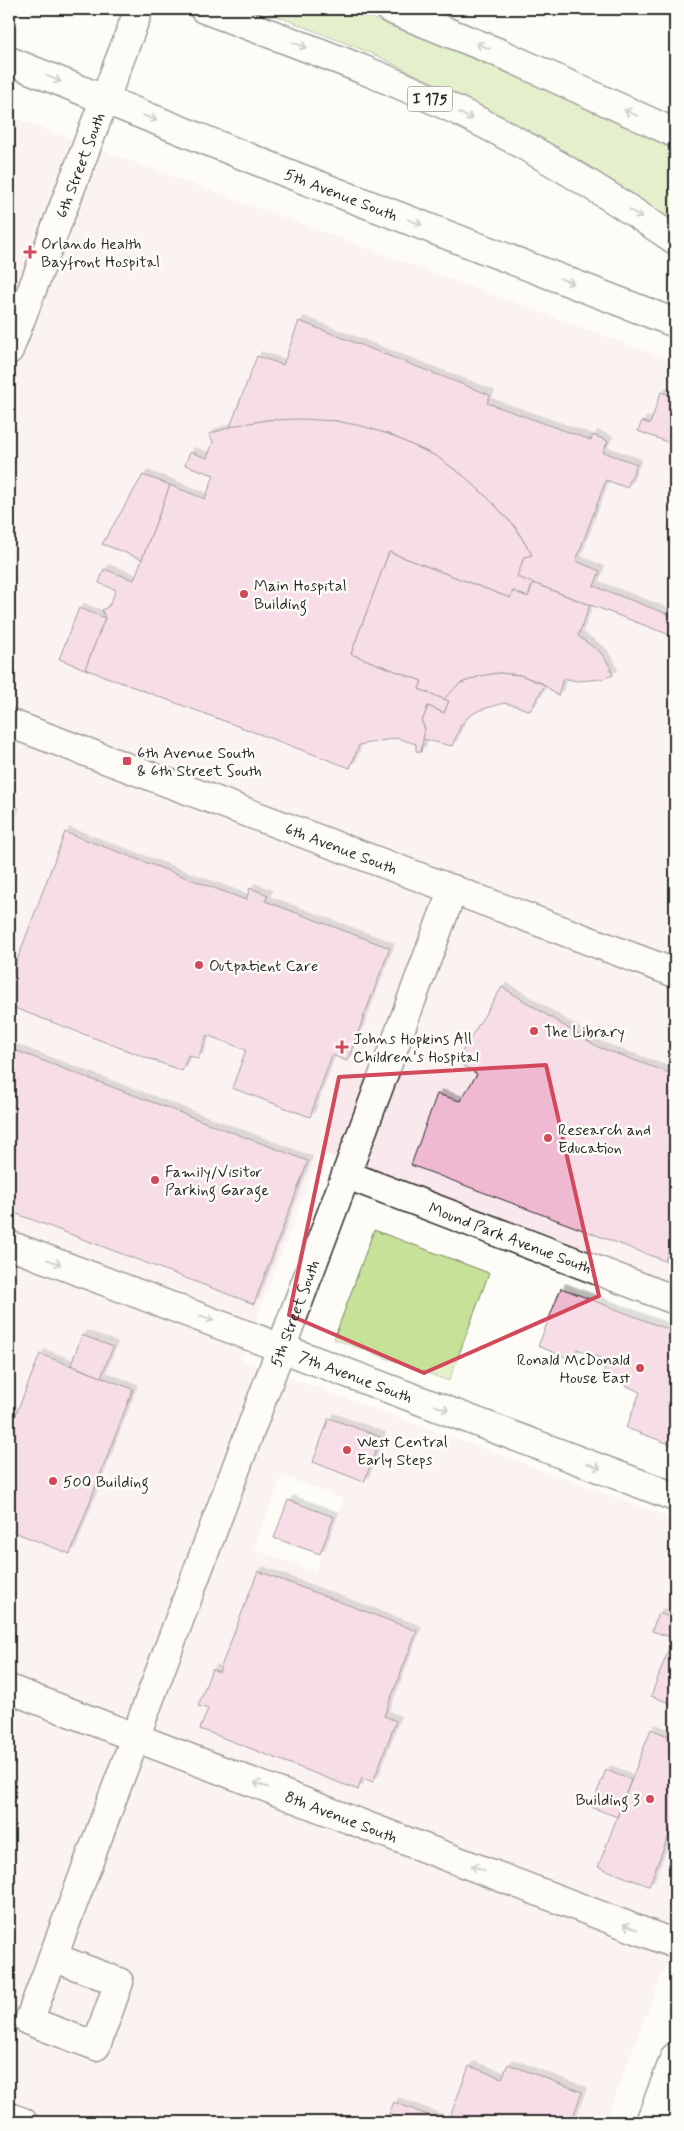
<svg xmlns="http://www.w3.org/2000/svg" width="684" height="2131" font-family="Mynerve,sans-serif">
  <defs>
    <filter id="shadow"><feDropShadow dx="4.5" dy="-4.5" stdDeviation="0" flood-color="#0004"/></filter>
  </defs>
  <rect width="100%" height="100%" fill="#fdfcf7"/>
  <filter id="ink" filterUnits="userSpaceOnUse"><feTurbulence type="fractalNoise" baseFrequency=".02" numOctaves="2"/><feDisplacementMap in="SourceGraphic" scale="10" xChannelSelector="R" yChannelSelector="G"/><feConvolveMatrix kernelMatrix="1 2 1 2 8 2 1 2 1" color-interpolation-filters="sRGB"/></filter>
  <g filter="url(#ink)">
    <!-- built -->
    <path fill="#f9e8ec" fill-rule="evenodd" d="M9,116L675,362V1288L320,1152L241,1360L675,1519V1941L605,2122H9ZM282,1475L343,1499L315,1572L254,1549Z"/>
    <!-- green -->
    <g fill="#c6e198" stroke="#788662">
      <polygon points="268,9 348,9 434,42 600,112 675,151 675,222 568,153 476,104 373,54 267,12"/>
      <polygon points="374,1230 489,1273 449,1381 334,1339"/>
    </g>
    <!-- building -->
    <g fill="#efb9d2" stroke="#2b2b2b" filter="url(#shadow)">
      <polygon points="299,321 490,395 487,403 591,440 593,435 608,441 603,452 637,464 627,488 606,480 576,561 600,571 594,586 675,617 670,635 517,577 524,557 532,555 515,527 491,501 465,477 436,456 388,434 336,421 267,420 230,427 257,356 283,365"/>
      <polygon points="661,392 675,397 675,445 638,431 642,421 650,424"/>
      <polygon points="301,419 336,421 362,426 388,434 436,456 465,477 491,501 515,527 532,555 524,557 517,577 533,583 528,597 513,591 510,598 389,552 351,654 422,681 419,689 449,701 444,713 428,706 422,722 425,729 421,752 416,751 416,744 397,738 359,745 350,768 85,669 105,618 102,610 109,606 116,590 99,583 104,569 134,580 170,485 205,499 214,475 185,465 190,452 207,458 213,442 209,434 237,425 267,420"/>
      <polygon points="143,475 170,485 142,559 102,544"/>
      <polygon points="389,552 510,598 513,591 528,597 533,583 590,605 578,636 600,652 608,663 613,675 603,679 577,681 563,678 558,696 542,683 520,675 499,673 480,676 459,684 444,699 419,689 422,681 351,654"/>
      <polygon points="79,608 105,618 85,669 59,659"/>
      <polygon points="499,673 520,675 545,685 530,711 517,706 504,703 480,710 469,716 461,725 452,746 423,739 425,729 422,722 428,706 444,713 449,701 444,699 459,684 480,676"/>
      <polygon points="9,810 15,812 9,829"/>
      <polygon points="65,832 246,900 250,888 268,895 265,901 390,948 347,1061 332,1055 310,1117 232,1088 246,1050 207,1035 198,1059 188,1055 182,1071 9,1006 9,982"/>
      <polygon points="502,987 598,1047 675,1075 675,1244 672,1243 665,1261 411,1165 437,1094 460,1101 477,1074 456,1061"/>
      <polygon points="9,1048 308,1161 254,1304 9,1211"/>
      <polygon points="561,1288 675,1332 675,1446 626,1428 640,1392 602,1375 608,1361 577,1349 572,1360 538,1346"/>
      <polygon points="82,1335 113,1347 101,1377 71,1365"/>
      <polygon points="40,1354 133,1389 70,1554 9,1530 9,1432"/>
      <polygon points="329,1418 381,1437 364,1482 313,1462"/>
      <polygon points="288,1500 334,1517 320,1554 274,1538"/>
      <polygon points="258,1571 417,1631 384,1716 396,1721 373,1782 362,1778 358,1790 200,1729 208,1709 198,1706 212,1669 219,1672"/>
      <polygon points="658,1613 675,1619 675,1632 673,1638 652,1631"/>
      <polygon points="675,1632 675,1705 651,1696"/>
      <polygon points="651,1729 675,1739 675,1819 649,1886 598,1867"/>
      <polygon points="606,1770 631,1780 617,1817 591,1807"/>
      <polygon points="508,2064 582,2092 571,2122 448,2122 469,2066 502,2078"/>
      <polygon points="394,2102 438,2119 436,2122 386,2122"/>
    </g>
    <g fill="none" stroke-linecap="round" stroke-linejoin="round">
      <defs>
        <g id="minor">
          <path id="s1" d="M347,1175L675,1300"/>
          <path id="s2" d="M9,1245L675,1497"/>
          <path id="s3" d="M9,1689L675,1944"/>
          <path id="s4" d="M53,1957L119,1982L96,2046L29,2021L453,889"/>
          <polyline points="9,2117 23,2122"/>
        </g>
        <g id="tertiary">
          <path id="s5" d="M9,350L139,9"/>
          <path id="s6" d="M9,723L675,973"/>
        </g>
        <g id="secondary">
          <path id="s7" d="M9,61L292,175L675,323"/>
          <polyline points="650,2122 675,2057"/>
        </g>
        <g id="motorway">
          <path d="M204,9C303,46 404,82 498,131C559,164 618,201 675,240"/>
          <polyline points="390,9 502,54 675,133"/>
        </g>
      </defs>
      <!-- minor casing -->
      <use href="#minor" stroke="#2b2b2b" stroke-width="31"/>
      <!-- tertiary casing -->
      <use href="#tertiary" stroke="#2b2b2b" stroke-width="31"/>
      <!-- secondary casing -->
      <use href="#secondary" stroke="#2b2b2b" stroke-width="31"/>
      <!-- motorway casing -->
      <use href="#motorway" stroke="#2b2b2b" stroke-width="31"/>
      <!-- minor -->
      <use href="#minor" stroke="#fdfcf7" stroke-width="28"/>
      <!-- tertiary -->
      <use href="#tertiary" stroke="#fdfcf7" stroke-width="28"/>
      <!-- secondary -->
      <use href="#secondary" stroke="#fdfcf7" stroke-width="28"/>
      <!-- motorway -->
      <use href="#motorway" stroke="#fdfcf7" stroke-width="28"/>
    </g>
    <!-- one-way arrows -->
    <defs><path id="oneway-shaft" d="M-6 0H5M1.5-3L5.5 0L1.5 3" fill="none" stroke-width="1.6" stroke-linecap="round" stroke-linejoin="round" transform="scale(1.25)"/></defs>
    <g stroke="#9e9e9b">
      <use href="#oneway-shaft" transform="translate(300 45) rotate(21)"/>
      <use href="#oneway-shaft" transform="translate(483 46) rotate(-158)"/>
      <use href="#oneway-shaft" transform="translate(54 79) rotate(22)"/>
      <use href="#oneway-shaft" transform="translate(631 113) rotate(-156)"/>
      <use href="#oneway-shaft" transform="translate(466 116) rotate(25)"/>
      <use href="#oneway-shaft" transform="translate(150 118) rotate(22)"/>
      <use href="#oneway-shaft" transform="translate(636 214) rotate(33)"/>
      <use href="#oneway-shaft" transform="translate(415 222) rotate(21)"/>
      <use href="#oneway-shaft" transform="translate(567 281) rotate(21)"/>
      <use href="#oneway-shaft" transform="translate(54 1262) rotate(20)"/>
      <use href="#oneway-shaft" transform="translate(207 1318) rotate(20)"/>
      <use href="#oneway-shaft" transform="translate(442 1408) rotate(21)"/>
      <use href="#oneway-shaft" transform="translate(594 1466) rotate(21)"/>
      <use href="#oneway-shaft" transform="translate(261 1785) rotate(-159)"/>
      <use href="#oneway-shaft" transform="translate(478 1868) rotate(-159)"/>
      <use href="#oneway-shaft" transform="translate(630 1927) rotate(-159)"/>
    </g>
  </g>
  <!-- marked area -->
  <path d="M0 0H684V2131H0ZM546,1065L599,1296L424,1373L289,1315L339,1077Z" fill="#fdfcf7" fill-opacity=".55" fill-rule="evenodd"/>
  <path fill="none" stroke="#d1495b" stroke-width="4" stroke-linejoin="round" d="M546,1065L599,1296L424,1373L289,1315L339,1077Z"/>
  <!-- markers -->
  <g fill="#d1495b" stroke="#fdfcf7" stroke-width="2">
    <path d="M27.5 244.5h5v5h5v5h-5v5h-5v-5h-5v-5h5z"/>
    <circle cx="244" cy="594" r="5"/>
    <rect x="122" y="756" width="10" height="10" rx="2.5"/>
    <circle cx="199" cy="965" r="5"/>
    <circle cx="534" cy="1031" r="5"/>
    <path d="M339.5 1039.5h5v5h5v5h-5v5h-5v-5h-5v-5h5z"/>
    <circle cx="548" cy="1138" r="5"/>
    <circle cx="155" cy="1180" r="5"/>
    <circle cx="640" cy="1368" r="5"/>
    <circle cx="347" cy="1450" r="5"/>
    <circle cx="53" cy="1481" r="5"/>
    <circle cx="650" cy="1799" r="5"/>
  </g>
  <g text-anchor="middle" stroke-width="5" stroke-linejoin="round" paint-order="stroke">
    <!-- shield labels -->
    <rect fill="#fdfcf7" stroke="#6a6a68" stroke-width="1" x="407.5" y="86.5" width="45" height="25" rx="4"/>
    <g font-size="15" font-weight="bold" fill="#2b2b2b">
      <text x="430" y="104">I 175</text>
    </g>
    <!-- street labels -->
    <g font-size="16" fill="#2b2b2b" stroke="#fdfcf7">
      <text dy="6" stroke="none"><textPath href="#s5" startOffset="198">6th Street South</textPath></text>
      <text dy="6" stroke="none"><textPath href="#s7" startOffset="358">5th Avenue South</textPath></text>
      <text dy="6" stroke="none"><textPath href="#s6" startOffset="355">6th Avenue South</textPath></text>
      <text dy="6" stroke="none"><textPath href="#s1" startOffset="175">Mound Park Avenue South</textPath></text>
      <text dy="6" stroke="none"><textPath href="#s4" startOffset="966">5th Street South</textPath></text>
      <text dy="6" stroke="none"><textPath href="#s2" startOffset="371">7th Avenue South</textPath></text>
      <text dy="6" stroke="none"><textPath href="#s3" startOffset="356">8th Avenue South</textPath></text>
    </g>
    <!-- poi labels -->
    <g font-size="16" fill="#2b2b2b" stroke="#fdfcf7" text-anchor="start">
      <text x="41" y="249">Orlando Health<tspan x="41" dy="18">Bayfront Hospital</tspan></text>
      <text x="254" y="591">Main Hospital<tspan x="254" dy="18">Building</tspan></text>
      <text x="137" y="758">6th Avenue South<tspan x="137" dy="18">&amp; 6th Street South</tspan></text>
      <text x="209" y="971">Outpatient Care</text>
      <text x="544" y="1037">The Library</text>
      <text x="353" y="1044">Johns Hopkins All<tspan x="353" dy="18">Children's Hospital</tspan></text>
      <text x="558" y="1135">Research and<tspan x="558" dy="18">Education</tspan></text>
      <text x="165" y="1177">Family/Visitor<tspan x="165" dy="18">Parking Garage</tspan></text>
      <text x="630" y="1365" text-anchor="end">Ronald McDonald<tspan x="630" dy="18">House East</tspan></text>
      <text x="357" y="1447">West Central<tspan x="357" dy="18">Early Steps</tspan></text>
      <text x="63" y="1487">500 Building</text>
      <text x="640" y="1805" text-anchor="end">Building 3</text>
    </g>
  </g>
  <!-- margin -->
  <rect width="684" height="2131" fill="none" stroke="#fdfcf7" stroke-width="30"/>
  <rect x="15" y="15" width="654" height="2101" fill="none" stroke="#2b2b2b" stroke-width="2" filter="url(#ink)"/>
</svg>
